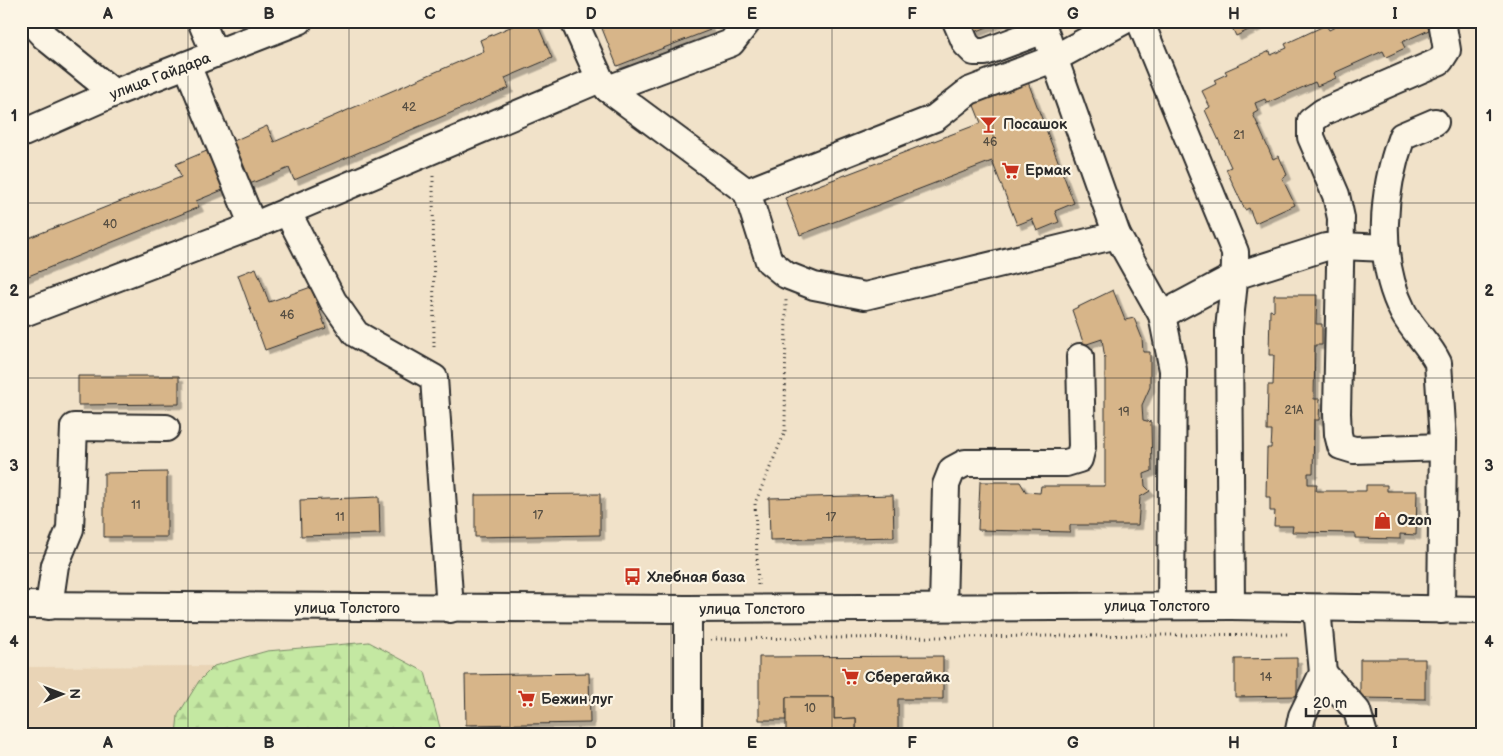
<svg xmlns="http://www.w3.org/2000/svg" width="1503" height="756" font-family="'Balsamiq Sans',sans-serif">
  <defs>
    <pattern id="forest-firs" width="22" height="20" patternUnits="userSpaceOnUse" patternTransform="scale(1.25)"><rect width="22" height="20" fill="#c4e8a2"/><path d="M5 1l3.5 6h-7zM16 11l3.5 6h-7z" fill="#a9c78c"/></pattern>
    <filter id="shadow"><feDropShadow dx="4.5" dy="4.5" stdDeviation="0" flood-color="#0004"/></filter>
  </defs>
  <rect width="100%" height="100%" fill="#f1e2c9"/>
  <filter id="ink" filterUnits="userSpaceOnUse"><feTurbulence type="fractalNoise" baseFrequency=".02" numOctaves="2"/><feDisplacementMap in="SourceGraphic" scale="10" xChannelSelector="R" yChannelSelector="G"/><feConvolveMatrix kernelMatrix="1 2 1 2 8 2 1 2 1" color-interpolation-filters="sRGB"/></filter>
  <g filter="url(#ink)">
    <!-- built -->
    <polygon fill="#e9d4b6" points="214,666 219,735 21,735 21,667"/>
    <!-- forest -->
    <polygon fill="url(#forest-firs)" stroke="#788a66" points="369,642 425,672 442,735 176,735 178,715 199,681 214,666 267,651"/>
    <!-- building -->
    <g fill="#d7b589" stroke="#2b2b2b" filter="url(#shadow)">
      <polygon points="524,21 536,21 552,58 505,78 509,88 294,180 289,168 247,185 229,143 267,126 274,142 484,51 480,40"/>
      <polygon points="599,21 707,21 710,30 617,66"/>
      <polygon points="970,21 1002,21 975,32"/>
      <polygon points="1229,21 1259,21 1261,24 1236,36"/>
      <polygon points="1347,21 1425,21 1429,30 1402,42 1405,48 1386,57 1383,51 1334,73 1336,78 1317,86 1315,82 1267,103 1265,99 1255,103 1258,111 1253,114 1273,159 1279,156 1287,175 1282,178 1295,205 1255,223 1249,208 1245,210 1226,169 1231,167 1205,110 1210,107 1202,91 1216,84 1214,80 1227,74 1225,71 1270,51 1271,55 1287,48 1285,44 1326,25 1329,30"/>
      <polygon points="1028,82 1074,203 1055,211 1059,222 1037,231 1032,219 1017,225 992,161 800,235 785,198 981,123 973,103"/>
      <polygon points="209,150 225,189 196,201 199,207 21,279 21,241 181,177 176,164"/>
      <polygon points="256,268 269,302 311,287 326,328 265,350 238,275"/>
      <polygon points="1113,290 1125,320 1134,318 1142,338 1143,352 1150,352 1150,387 1142,405 1143,420 1151,422 1152,471 1144,474 1145,486 1150,491 1140,497 1138,525 1070,525 1070,532 978,530 980,482 1020,482 1026,492 1040,493 1041,486 1105,486 1105,359 1102,339 1084,345 1072,310"/>
      <polygon points="1274,295 1317,295 1316,324 1322,324 1322,345 1315,345 1314,399 1320,399 1319,420 1314,420 1313,473 1308,473 1308,484 1317,484 1316,491 1366,491 1366,485 1387,485 1387,491 1417,491 1416,535 1400,534 1400,539 1355,538 1355,533 1292,532 1293,526 1274,526 1275,511 1270,511 1270,497 1266,497 1267,448 1271,448 1272,431 1267,431 1268,385 1273,385 1274,355 1269,355 1270,310 1274,311"/>
      <polygon points="78,376 179,376 179,404 78,405"/>
      <polygon points="167,472 167,537 104,537 104,473"/>
      <polygon points="600,494 600,535 475,537 475,495"/>
      <polygon points="893,495 894,537 770,540 769,498"/>
      <polygon points="379,497 380,534 301,536 300,500"/>
      <polygon points="943,656 943,699 898,699 898,735 856,735 856,718 834,719 834,697 786,697 786,720 759,720 759,657"/>
      <polygon points="1297,658 1297,696 1235,697 1235,659"/>
      <polygon points="1360,659 1425,659 1425,699 1360,698"/>
      <polygon points="589,673 590,723 466,725 465,675"/>
      <polygon points="786,697 834,697 834,719 856,718 856,735 786,735"/>
    </g>
    <g fill="none" stroke-linecap="round" stroke-linejoin="round">
      <defs>
        <g id="minor">
          <polyline points="30,21 45,37 114,93"/>
          <polyline points="201,21 215,54"/>
          <polyline points="574,21 600,79 608,89 747,192 935,118 969,91 1055,58 1123,21"/>
          <polyline points="956,21 966,44 974,52 985,52 1044,30"/>
          <polyline points="1041,21 1117,235 1162,315 1173,370 1171,606"/>
          <path d="M1140,21L1235,252C1236,278 1231,304 1229,331L1231,606"/>
          <polyline points="187,65 253,226 600,79"/>
          <polyline points="608,89 731,43 748,21"/>
          <path d="M1435,122L1402,136C1382,191 1376,259 1403,312C1413,331 1429,344 1438,363L1443,441L1441,610"/>
          <polyline points="21,134 114,93 299,21"/>
          <polyline points="747,192 769,261 786,275 814,286 865,296 1117,235"/>
          <polyline points="287,211 333,301 356,334 434,378 450,609"/>
          <polyline points="21,314 253,226"/>
          <polyline points="1162,315 1235,276 1326,247 1341,246 1386,248"/>
          <polyline points="1442,447 1354,450 1341,446 1338,434 1337,413 1341,218 1336,195 1311,137 1311,121 1323,112 1440,61 1447,50 1442,21"/>
          <polyline points="21,605 688,609 1231,606 1482,610"/>
          <polyline points="49,606 55,565 70,529 74,427 166,428"/>
          <polyline points="943,607 946,485 952,470 965,463 1066,463 1079,459 1082,447 1080,357"/>
          <polyline points="1323,673 1357,711 1364,735"/>
          <polyline points="688,735 688,609"/>
          <polyline points="1298,735 1302,716 1323,673 1317,608"/>
        </g>
      </defs>
      <!-- minor casing -->
      <use href="#minor" stroke="#2b2b2b" stroke-width="30"/>
      <!-- path -->
      <g stroke="#2b2b2b" stroke-width="3" stroke-dasharray="1 4" stroke-linecap="butt">
        <polyline points="433,176 434,350"/>
        <polyline points="758,585 755,503 785,432 786,300"/>
        <polyline points="711,639 1290,634"/>
      </g>
      <!-- minor -->
      <use href="#minor" stroke="#fcf5e5" stroke-width="26"/>
    </g>
  </g>
  <!-- grid -->
  <path fill="none" stroke="#2b2b2b" stroke-width="1" stroke-opacity="0.55" d="M188,21V735M349,21V735M510,21V735M671,21V735M832,21V735M993,21V735M1154,21V735M1315,21V735M21,203H1482M21,378H1482M21,553H1482"/>
  <!-- icons -->
  <defs>
    <symbol id="bar-bare" viewBox="-9 -9 18 18"><path d="M-6-5H6L.8 .8V4.5H3.5V6h-7V4.5H-.8V.8Z" fill="#c8321e" stroke="#fcf5e5" stroke-width="2.5" paint-order="stroke"/></symbol>
    <symbol id="supermarket-bare" viewBox="-9 -9 18 18"><path d="M-6-5.5h2.5l.6 2H6L4.5 2H-2.5L-4.4-4H-6ZM-1.5 3.2a1.3 1.3 0 1 0 .1 0ZM3 3.2a1.3 1.3 0 1 0 .1 0Z" fill="#c8321e" stroke="#fcf5e5" stroke-width="2.5" paint-order="stroke"/></symbol>
    <symbol id="shop-bare" viewBox="-9 -9 18 18"><path d="M-5-2.5h2.3a2.7 3.5 0 0 1 5.4 0H5L5.5 6h-11ZM-1.5-2.5h3a1.5 2.3 0 0 0-3 0Z" fill="#c8321e" stroke="#fcf5e5" stroke-width="2.5" paint-order="stroke"/></symbol>
    <symbol id="bus-bare" viewBox="-9 -9 18 18"><path d="M-5-6H5V4H4V6H2V4H-2V6H-4V4H-5ZM-3.5-4V0h7V-4ZM-3.5 1.2v1.5H-2V1.2ZM2 1.2v1.5H3.5V1.2Z" fill="#c8321e" stroke="#fcf5e5" stroke-width="2.5" paint-order="stroke"/></symbol>
  </defs>
  <g fill-rule="evenodd">
    <use href="#bar-bare" x="976" y="112" width="25" height="25"/>
    <use href="#supermarket-bare" x="998" y="158" width="25" height="25"/>
    <use href="#shop-bare" x="1370" y="508" width="25" height="25"/>
    <use href="#bus-bare" x="620" y="564" width="25" height="25"/>
    <use href="#supermarket-bare" x="838" y="664" width="25" height="25"/>
    <use href="#supermarket-bare" x="514" y="686" width="25" height="25"/>
  </g>
  <g text-anchor="middle" stroke-width="4.5" stroke-linejoin="round" paint-order="stroke">
    <!-- number labels -->
    <g font-size="12" fill="#564e42">
      <text x="409" y="111">42</text>
      <text x="1239" y="139">21</text>
      <text x="990" y="146">46</text>
      <text x="110" y="228">40</text>
      <text x="287" y="319">46</text>
      <text x="1294" y="414">21А</text>
      <text x="1124" y="416">19</text>
      <text x="136" y="509">11</text>
      <text x="538" y="519">17</text>
      <text x="340" y="521">11</text>
      <text x="831" y="521">17</text>
      <text x="1266" y="681">14</text>
      <text x="810" y="712">10</text>
    </g>
    <!-- street labels -->
    <g font-size="15" fill="#2b2b2b" stroke="#fcf5e5">
      <text transform="translate(160 76) rotate(-21)" y="5">улица Гайдара</text>
      <text x="1157" y="611">улица Толстого</text>
      <text x="347" y="613">улица Толстого</text>
      <text x="752" y="614">улица Толстого</text>
    </g>
    <!-- poi labels -->
    <g font-size="15" font-weight="bold" fill="#2b2b2b" stroke="#fcf5e5" text-anchor="start">
      <text x="1003" y="129">Посашок</text>
      <text x="1025" y="175">Ермак</text>
      <text x="1397" y="525">Ozon</text>
      <text x="647" y="582">Хлебная база</text>
      <text x="865" y="682">Сберегайка</text>
      <text x="541" y="704">Бежин луг</text>
    </g>
  </g>
  <!-- margin -->
  <rect width="1503" height="756" fill="none" stroke="#fcf5e5" stroke-width="55"/>
  <!-- north arrow -->
  <g transform="translate(62 694) rotate(89)" stroke="#fcf5e5" stroke-width="4" paint-order="stroke">
  <path d="M0-4L9 19L0 12L-9 19Z" fill="#2b2b2b"/>
  <text y="-8" font-size="14" font-weight="bold" text-anchor="middle" fill="#2b2b2b">N</text>
  </g>
  <!-- scale -->
  <path d="M1306 708v8h70v-8" fill="none" stroke="#2b2b2b" stroke-width="2.5"/>
  <text x="1313" y="708" font-size="15" fill="#2b2b2b" stroke="#fcf5e5" stroke-width="4" paint-order="stroke">20 m</text>
  <rect x="28" y="28" width="1448" height="700" fill="none" stroke="#2b2b2b" stroke-width="2"/>
  <g font-size="16" text-anchor="middle" font-weight="bold" fill="#2b2b2b">
    <text x="108" y="19">A</text>
    <text x="269" y="19">B</text>
    <text x="430" y="19">C</text>
    <text x="591" y="19">D</text>
    <text x="752" y="19">E</text>
    <text x="912" y="19">F</text>
    <text x="1073" y="19">G</text>
    <text x="1234" y="19">H</text>
    <text x="1395" y="19">I</text>
    <text x="14" y="121">1</text>
    <text x="1489" y="121">1</text>
    <text x="14" y="296">2</text>
    <text x="1489" y="296">2</text>
    <text x="14" y="471">3</text>
    <text x="1489" y="471">3</text>
    <text x="14" y="647">4</text>
    <text x="1489" y="647">4</text>
    <text x="108" y="748">A</text>
    <text x="269" y="748">B</text>
    <text x="430" y="748">C</text>
    <text x="591" y="748">D</text>
    <text x="752" y="748">E</text>
    <text x="912" y="748">F</text>
    <text x="1073" y="748">G</text>
    <text x="1234" y="748">H</text>
    <text x="1395" y="748">I</text>
  </g>
</svg>
